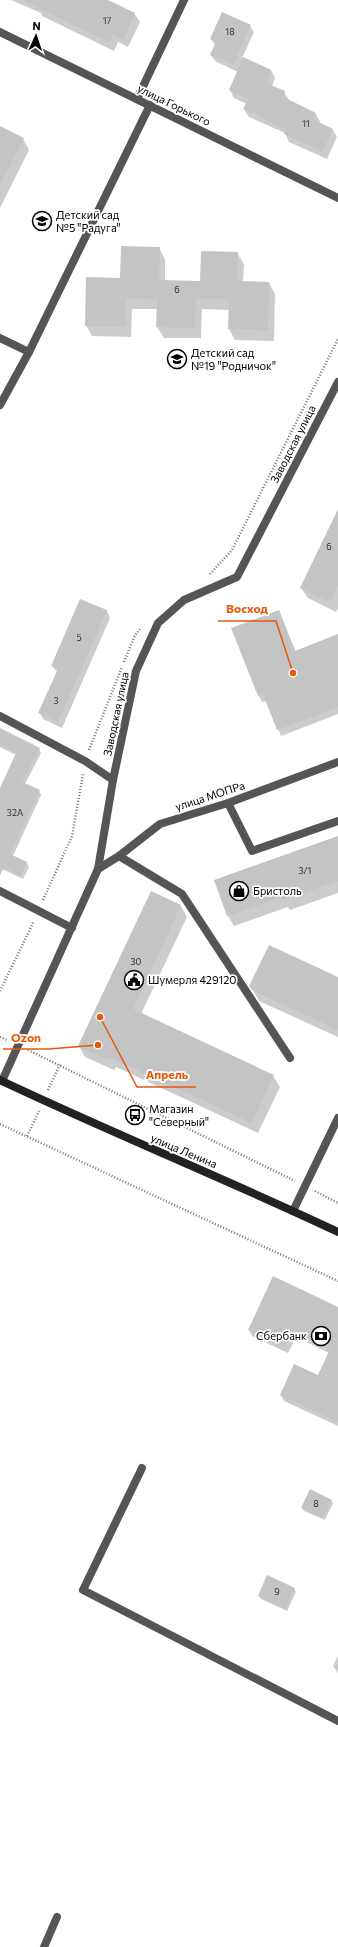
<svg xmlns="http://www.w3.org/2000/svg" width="338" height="1947" font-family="Commissioner,sans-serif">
  <rect width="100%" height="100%" fill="#fff"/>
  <!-- shadow -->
  <g fill="#0003">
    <polygon points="11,0 105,0 134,13 140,22 128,47 118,42 114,51 42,16 41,13"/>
    <polygon points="250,26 254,32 242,58 271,70 275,78 272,86 284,92 289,100 315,113 320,121 319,123 333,130 337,137 327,159 289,142 285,133 249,117 244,109 247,104 234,98 230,90 238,72 215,61 211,55 216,46 211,39"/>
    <polygon points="0,127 23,139 29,150 0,208"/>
    <polygon points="159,248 165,259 165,281 201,282 237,253 244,264 243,282 269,283 275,294 274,341 235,340 229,329 230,310 202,309 201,338 164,338 157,327 158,309 132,309 131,337 92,336 86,325 121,279"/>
    <polygon points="338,511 338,608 336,612 308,598 301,588"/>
    <polygon points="81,600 107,611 110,618 62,728 43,719 40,713 58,673 52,666"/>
    <polygon points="279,612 296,652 338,635 338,714 281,736 266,701 262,702 259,696"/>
    <polygon points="0,729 39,749 41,753 25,784 39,791 41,795 13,856 27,863 29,867 23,879 0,868 0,790 16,755 0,747"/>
    <polygon points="338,837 338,893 290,910 288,907 234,926 228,916 216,881"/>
    <polygon points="181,906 187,917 141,1014 273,1076 280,1087 258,1133 116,1067 114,1070 85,1057 79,1046"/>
    <polygon points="338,978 338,1037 259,1001 251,986"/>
    <polygon points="338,1308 338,1426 284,1401 281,1395 318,1377 329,1353 296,1337 288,1353 252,1336 249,1330"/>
    <polygon points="331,1500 333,1503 325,1520 304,1511 302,1508"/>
    <polygon points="294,1589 296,1592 287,1611 261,1599 259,1596"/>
    <polygon points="338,1656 338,1673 333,1666"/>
  </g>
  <!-- building -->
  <g fill="#c4c4c4">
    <polygon points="22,0 108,0 135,13 123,39 113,34 109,42"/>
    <polygon points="222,12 251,25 233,65 210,55 216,42 210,39"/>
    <polygon points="243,57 271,70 266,83 285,91 283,97 316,113 313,119 333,129 322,152 284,134 286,129 243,109 248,99 229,90"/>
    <polygon points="0,126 24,138 0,185"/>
    <polygon points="121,246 160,247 159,280 200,281 201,251 238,252 237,281 269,282 268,330 228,329 229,299 196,299 195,328 156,327 157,299 126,298 126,327 85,326 86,277 120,278"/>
    <polygon points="338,509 338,585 330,602 300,588"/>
    <polygon points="80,599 107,610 58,722 38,713 58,669 51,666"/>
    <polygon points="279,610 295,651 338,634 338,707 277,730 263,694 258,696 231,628"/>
    <polygon points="0,728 40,748 22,782 40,790 10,854 27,862 21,876 4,867 0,875 0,788 16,753 0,744"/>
    <polygon points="338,836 338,881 283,900 282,897 227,916 214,880"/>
    <polygon points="151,891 181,905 133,1009 274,1075 252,1123 109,1057 108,1060 78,1046"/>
    <polygon points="269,945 338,977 338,1030 252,990 249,986"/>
    <polygon points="273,1276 338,1307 338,1422 280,1395 294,1364 318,1375 330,1349 292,1331 284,1348 248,1330"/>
    <polygon points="310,1489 332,1500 323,1518 301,1508"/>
    <polygon points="267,1575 295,1588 286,1609 258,1596"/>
  </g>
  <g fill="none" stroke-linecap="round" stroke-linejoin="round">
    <!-- path -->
    <g stroke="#777" stroke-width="2.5" stroke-dasharray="1 2" stroke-linecap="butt">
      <polyline points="210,574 232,550 338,339"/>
      <polyline points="124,662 135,635 140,629"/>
      <polyline points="89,750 122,667"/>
      <polyline points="43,900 72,836 83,774"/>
      <polyline points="0,991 34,921"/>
      <polyline points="0,1037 7,1040"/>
      <polyline points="28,1050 295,1181"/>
      <polyline points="48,1090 60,1064"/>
      <polyline points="0,1124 338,1281"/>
      <polyline points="27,1136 39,1111"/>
      <polyline points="315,1191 338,1203"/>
    </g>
    <!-- service -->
    <g stroke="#555" stroke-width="8">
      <polyline points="0,338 29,352 0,405"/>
      <polyline points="29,352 150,105"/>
      <polyline points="0,716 85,761 113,780"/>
      <polyline points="228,803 252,851 338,821"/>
      <polyline points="119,856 182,894 290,1058"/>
      <polyline points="0,891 72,928"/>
      <polyline points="293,1211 338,1118"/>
      <polyline points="142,1468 83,1590 338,1721"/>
      <polyline points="44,1947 57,1917"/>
    </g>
    <!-- minor -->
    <polyline stroke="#555" stroke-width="8" points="137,99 184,0"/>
    <!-- tertiary -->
    <g stroke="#555" stroke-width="8">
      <polyline points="0,32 338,198"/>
      <polyline points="98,869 119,856 160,824 228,803 338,762"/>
      <polyline points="2,1081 98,869 113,780 136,671 158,623 184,600 237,577 338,382"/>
    </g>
    <!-- secondary -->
    <path stroke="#222" stroke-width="8" d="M0,1080C112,1133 226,1179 338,1232"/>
  </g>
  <!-- icons -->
  <defs>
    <symbol id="school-ring" viewBox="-11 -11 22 22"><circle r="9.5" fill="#fff" stroke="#000" stroke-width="1.5"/><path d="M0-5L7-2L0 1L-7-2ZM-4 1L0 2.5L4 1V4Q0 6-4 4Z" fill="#000"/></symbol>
    <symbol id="shop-ring" viewBox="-11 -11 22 22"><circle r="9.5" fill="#fff" stroke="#000" stroke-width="1.5"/><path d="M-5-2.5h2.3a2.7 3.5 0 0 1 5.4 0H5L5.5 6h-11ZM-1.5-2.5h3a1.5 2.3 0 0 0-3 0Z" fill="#000"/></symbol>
    <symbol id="civic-ring" viewBox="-11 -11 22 22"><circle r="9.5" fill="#fff" stroke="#000" stroke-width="1.5"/><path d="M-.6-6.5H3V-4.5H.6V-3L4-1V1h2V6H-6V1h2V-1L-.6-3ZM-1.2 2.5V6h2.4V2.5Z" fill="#000"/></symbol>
    <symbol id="bus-ring" viewBox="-11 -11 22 22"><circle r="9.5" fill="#fff" stroke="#000" stroke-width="1.5"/><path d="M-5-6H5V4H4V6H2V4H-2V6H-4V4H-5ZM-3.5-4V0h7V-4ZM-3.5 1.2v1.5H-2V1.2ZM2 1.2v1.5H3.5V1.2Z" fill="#000"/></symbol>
    <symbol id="bank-ring" viewBox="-11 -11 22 22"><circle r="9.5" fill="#fff" stroke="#000" stroke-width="1.5"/><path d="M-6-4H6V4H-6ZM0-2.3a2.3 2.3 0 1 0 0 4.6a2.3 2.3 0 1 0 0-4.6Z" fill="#000"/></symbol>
  </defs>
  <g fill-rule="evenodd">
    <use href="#school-ring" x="31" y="210" width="22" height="22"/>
    <use href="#school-ring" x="166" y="348" width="22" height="22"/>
    <use href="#shop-ring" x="228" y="880" width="22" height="22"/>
    <use href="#civic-ring" x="123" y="969" width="22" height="22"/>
    <use href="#bus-ring" x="124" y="1104" width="22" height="22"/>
    <use href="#bank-ring" x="310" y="1325" width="22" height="22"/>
  </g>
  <g text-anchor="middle" stroke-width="3.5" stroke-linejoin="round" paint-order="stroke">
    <!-- number labels -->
    <g font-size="9" fill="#313131">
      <text x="107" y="24">17</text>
      <text x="230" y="35">18</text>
      <text x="306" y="127">11</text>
      <text x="177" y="293">6</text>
      <text x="329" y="550">6</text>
      <text x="79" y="641">5</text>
      <text x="56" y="704">3</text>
      <text x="15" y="816">32А</text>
      <text x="305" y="874">3/1</text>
      <text x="136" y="965">30</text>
      <text x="316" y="1507">8</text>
      <text x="277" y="1595">9</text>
    </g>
    <!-- street labels -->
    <g font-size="11" fill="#000" stroke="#fff">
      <text transform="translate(174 105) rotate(26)" y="4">улица Горького</text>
      <text transform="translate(293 444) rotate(-63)" y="4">Заводская улица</text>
      <text transform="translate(116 714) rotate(-78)" y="4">Заводская улица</text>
      <text transform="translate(210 796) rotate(-18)" y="4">улица МОПРа</text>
      <text transform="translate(184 1151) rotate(23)" y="4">улица Ленина</text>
    </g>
    <!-- poi labels -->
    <g font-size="11" fill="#000" stroke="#fff" text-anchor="start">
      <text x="56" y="219">Детский сад<tspan x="56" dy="13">№5 "Радуга"</tspan></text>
      <text x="191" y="357">Детский сад<tspan x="191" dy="13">№19 "Родничок"</tspan></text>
      <text x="253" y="895">Бристоль</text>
      <text x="148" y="984">Шумерля 429120</text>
      <text x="149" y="1113">Магазин<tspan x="149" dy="13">"Северный"</tspan></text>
      <text x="307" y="1340" text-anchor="end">Сбербанк</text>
    </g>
  </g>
  <!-- callouts -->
  <path fill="none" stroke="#e8590c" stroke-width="1.5" d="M293 673L276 621H218M98 1045L49 1049H3M100 1017L137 1087H196"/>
  <g fill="#e8590c" stroke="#fff" stroke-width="1.5">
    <circle cx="293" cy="673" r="4"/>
    <circle cx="98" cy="1045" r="4"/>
    <circle cx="100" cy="1017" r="4"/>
  </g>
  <g font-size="12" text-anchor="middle" font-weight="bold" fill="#e8590c" stroke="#fff" stroke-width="3.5" stroke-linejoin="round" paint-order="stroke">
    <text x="247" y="613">Восход</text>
    <text x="26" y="1042">Ozon</text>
    <text x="167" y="1079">Апрель</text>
  </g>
  <!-- north arrow -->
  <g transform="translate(36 36) rotate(3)" stroke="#ffffff" stroke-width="3" paint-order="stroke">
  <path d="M0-3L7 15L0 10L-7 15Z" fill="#000000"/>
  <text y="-6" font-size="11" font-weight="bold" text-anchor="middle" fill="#000000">N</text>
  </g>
</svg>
